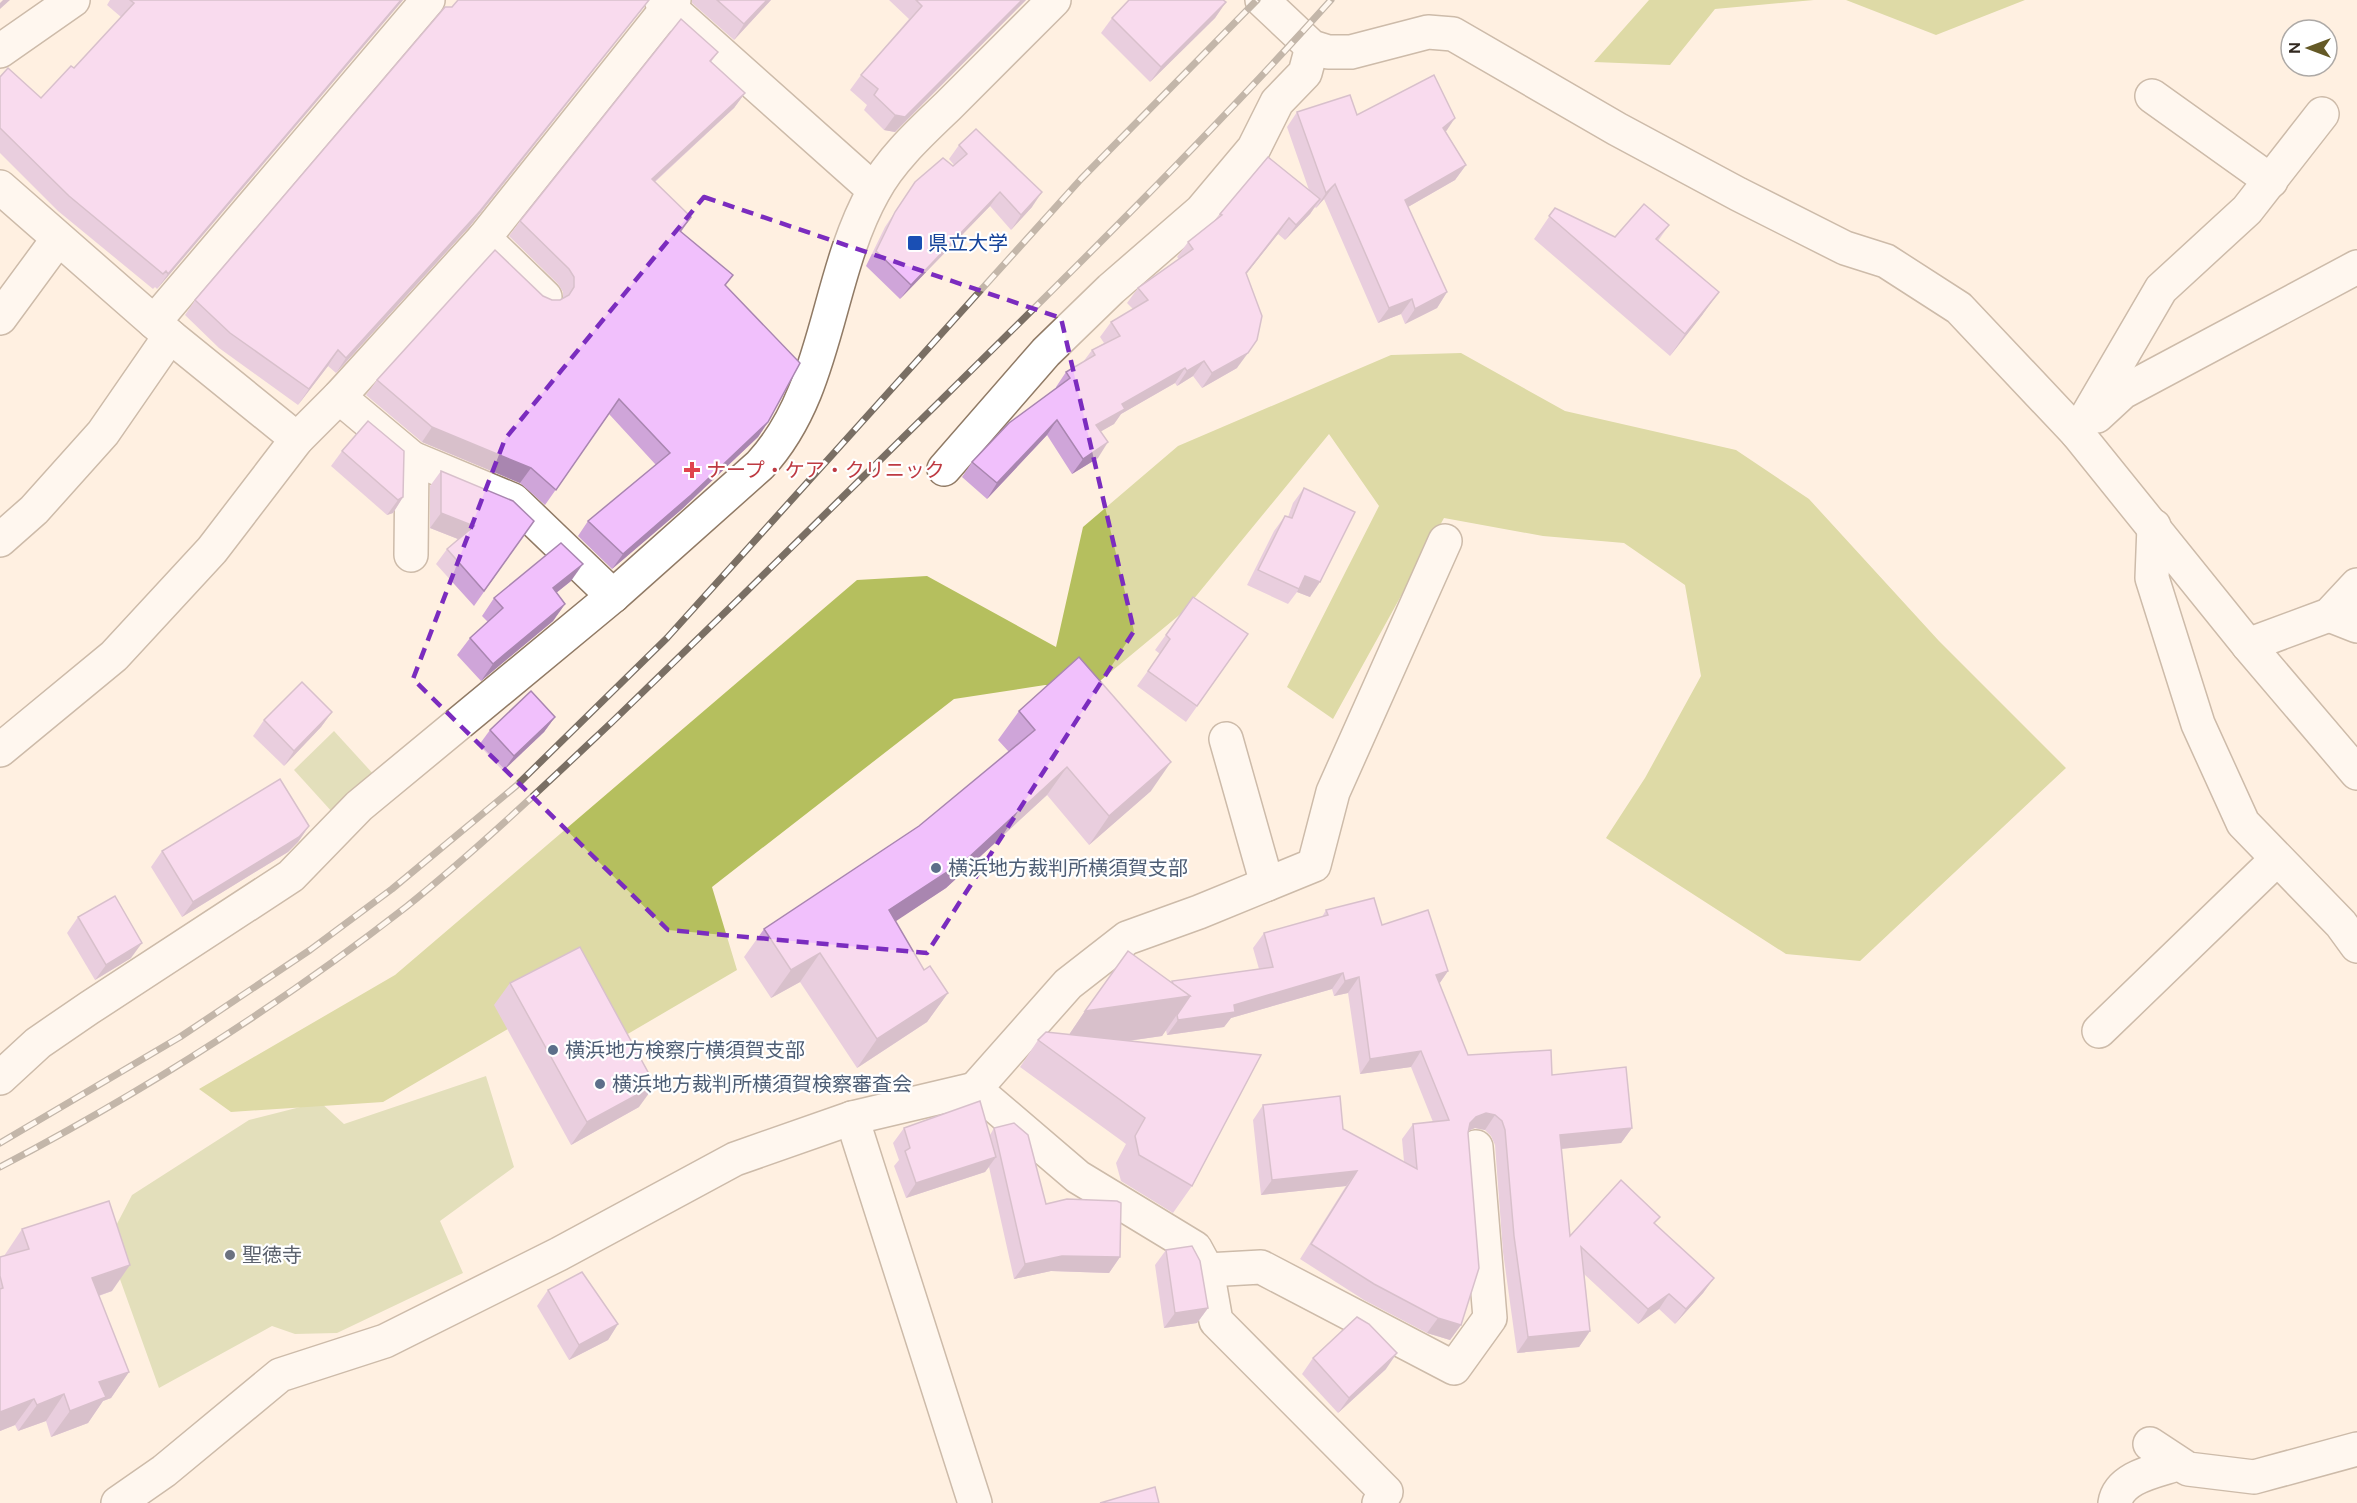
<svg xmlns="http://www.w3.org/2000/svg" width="2357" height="1503" font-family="'DM Sans','Noto Sans JP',sans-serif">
  <rect width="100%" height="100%" fill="#fff0e1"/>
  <!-- green -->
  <g fill="#c2ca8d">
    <polygon points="334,731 376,777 333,813 294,770"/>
    <polygon points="486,1076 514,1167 440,1221 463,1273 337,1333 295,1334 272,1326 159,1388 107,1243 132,1195 249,1120 320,1102 344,1124"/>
  </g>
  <!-- forest -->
  <g fill="#b5bf5e">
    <polygon points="1649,0 1814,0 1715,9 1670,65 1594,62"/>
    <polygon points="1846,0 2025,0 1936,35"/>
    <polygon points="1461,353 1565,411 1736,450 1809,499 1939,641 2066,768 1860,961 1786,954 1606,838 1645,778 1701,676 1685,585 1624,543 1543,536 1444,518 1333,719 1287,687 1379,506 1329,434 1183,612 1095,685 1045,685 954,699 712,887 737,970 626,1035 513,1026 383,1102 231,1112 199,1089 395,975 857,580 927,576 1056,647 1083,527 1178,446 1391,355"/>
  </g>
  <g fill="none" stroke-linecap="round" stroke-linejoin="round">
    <defs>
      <g id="minor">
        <polyline points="661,0 874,190"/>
        <polyline points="1262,0 1312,47 1328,52 1351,52 1428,32 1453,34 1617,129 1738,194 1845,248 1886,261 1959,308 2077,433 2248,645 2357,773"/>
        <polyline points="0,51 73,0"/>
        <polyline points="2152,96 2271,181"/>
        <polyline points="0,187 170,336 297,439"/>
        <polyline points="484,238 545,297"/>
        <polyline points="0,318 58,239"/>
        <polyline points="154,322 428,0"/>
        <polyline points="339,397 412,458 513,500 613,596"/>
        <polyline points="2097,416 2123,392 2357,267"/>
        <polyline points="2077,433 2161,289 2247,210 2322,114"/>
        <polyline points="944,469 1046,352 1111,289 1201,211 1254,148 1277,102 1305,73 1312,47"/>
        <polyline points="2154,526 2152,578 2198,724 2243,823 2341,924 2357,946"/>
        <polyline points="0,540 34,510 103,433 170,336"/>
        <polyline points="411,555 412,458"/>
        <polyline points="2329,615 2357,626"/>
        <polyline points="2248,645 2329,615 2357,585"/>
        <polyline points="1226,739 1267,884"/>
        <polyline points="0,750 114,656 212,550 297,439 339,397 484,238 674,0"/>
        <polyline points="2099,1031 2277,859"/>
        <path d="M0,1078L38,1043L89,1008L291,876L359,806L613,596L760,465C829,391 825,278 874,191C891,159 922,131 948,106C984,70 1019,35 1054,0"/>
        <polyline points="975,1089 1068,984 1127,938 1199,912 1314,865 1333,792 1445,541"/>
        <polyline points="852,1118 975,1503"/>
        <polyline points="1207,1270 1261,1267 1454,1368 1490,1318 1476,1147"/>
        <polyline points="2150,1444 2188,1469 2254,1477 2357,1449"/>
        <polyline points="118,1503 164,1471 280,1375 385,1341 559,1254 735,1159 852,1118 975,1089 1078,1177 1195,1248 1207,1270 1216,1321 1386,1492 1379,1503"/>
        <path d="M2115,1503C2119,1477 2156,1471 2177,1464"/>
      </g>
    </defs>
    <!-- minor casing -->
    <use href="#minor" stroke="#907a65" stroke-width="36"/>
    <!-- minor -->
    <use href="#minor" stroke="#fff" stroke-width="33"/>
    <defs>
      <g id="rail">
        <polyline points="0,1143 180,1037 310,950 392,889 516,786 667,638 1081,179 1257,0"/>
        <path d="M0,1167C141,1093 280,1005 406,907C478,849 545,785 612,722C698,639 783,556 868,472C1025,317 1184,164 1331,0"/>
      </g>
    </defs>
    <!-- rail casing -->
    <use href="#rail" stroke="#7a6f64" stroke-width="7"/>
    <!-- rail -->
    <use href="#rail" stroke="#fff" stroke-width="4.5" stroke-dasharray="14" stroke-linecap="butt"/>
  </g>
  <!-- wall -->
  <g fill="#cfa5d9">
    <polygon points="110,0 403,0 157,289 155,287 153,289 58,211 0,153 0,77 41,98 74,68 121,17 107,5"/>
    <polygon points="692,0 771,0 734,40 692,3"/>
    <polygon points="889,0 1026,0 895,132 884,130 864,110 867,105 850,90 861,75 909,19"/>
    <polygon points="1226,2 1215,18 1150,82 1101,33 1112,18"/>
    <polygon points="452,7 644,7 470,226 336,373 328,366 298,405 219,348 185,315 195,300"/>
    <polygon points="718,52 711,62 745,93 734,108 655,182 691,217 681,232 733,275 725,286 768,422 758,437 681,510 612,569 578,536 588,521 656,465 609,414 545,505 520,483 422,442 366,395 377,380 543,296 552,300 560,300 563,298 563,292 558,284 509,236 520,221"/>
    <polygon points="1297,112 1357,115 1446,132 1466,165 1455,180 1408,207 1447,292 1437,308 1405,324 1401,314 1378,323 1324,199 1316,208 1315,207 1310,214 1285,240 1278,234 1246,274 1237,368 1202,388 1193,376 1177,386 1175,383 1121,414 1114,424 1101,431 1098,458 1072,474 1047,435 987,499 962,477 972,462 1056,388 1056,387 1066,372 1083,362 1092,350 1104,343 1100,337 1111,322 1133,309 1127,303 1138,288 1179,259 1177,257 1188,242 1215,220 1220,214 1309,190 1287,127"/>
    <polygon points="959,145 1032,207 1011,230 990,206 900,299 866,266 885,227 915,182 954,165 949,159"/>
    <polygon points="1555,208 1615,237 1669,225 1658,241 1703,314 1670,356 1534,239"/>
    <polygon points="342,451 403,497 393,513 387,515 331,466"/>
    <polygon points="441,471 534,521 474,606 436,564 447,549 458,539 430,528 430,486"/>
    <polygon points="1304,488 1310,597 1297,592 1288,604 1247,585 1274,531 1285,516 1288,517 1293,503"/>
    <polygon points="571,581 556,593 565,604 553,621 481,681 457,655 470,638 488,622 482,616 494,598"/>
    <polygon points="1193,597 1248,634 1186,722 1137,686 1160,654 1155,650"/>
    <polygon points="1019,711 1151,791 1089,845 1047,795 946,888 895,921 924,970 948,993 927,1022 857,1068 800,982 771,998 744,957 764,929 919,826 1009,752 998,740"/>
    <polygon points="332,712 321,727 284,766 253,736 264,720"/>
    <polygon points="555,717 544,732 503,771 479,745 490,730"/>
    <polygon points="309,826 298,842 288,852 182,917 151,867 162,851"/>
    <polygon points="1326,910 1382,925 1448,971 1439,984 1468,1055 1552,1075 1632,1128 1621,1143 1561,1149 1570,1236 1655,1224 1714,1278 1703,1293 1675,1324 1659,1309 1638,1324 1584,1274 1590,1331 1579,1347 1517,1353 1503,1252 1495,1145 1491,1136 1485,1130 1475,1128 1468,1131 1461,1325 1450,1340 1427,1333 1364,1300 1300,1259 1346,1186 1261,1195 1253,1120 1263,1105 1343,1129 1404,1162 1402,1139 1413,1124 1433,1122 1411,1067 1360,1074 1348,993 1334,996 1332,989 1231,1018 1224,1027 1167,1035 1166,1030 1162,1036 1127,1041 1192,1186 1173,1213 1121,1181 1116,1163 1126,1144 1020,1067 1038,1040 1069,1035 1085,1011 1171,983 1172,981 1259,969 1253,948 1264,933 1322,917"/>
    <polygon points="78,917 131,958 95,980 67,933"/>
    <polygon points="510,983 639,1107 571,1145 494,1005"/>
    <polygon points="904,1128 990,1135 994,1128 1046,1204 1120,1257 1109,1273 1051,1271 1014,1279 989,1167 985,1172 906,1198 894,1166 899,1160 893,1143"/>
    <polygon points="22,1229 112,1291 99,1296 129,1372 111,1398 103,1401 88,1423 51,1437 46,1421 18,1431 15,1425 0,1431 0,1257 4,1256"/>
    <polygon points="1166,1250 1208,1308 1197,1323 1164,1328 1155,1265"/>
    <polygon points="548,1290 618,1324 608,1340 569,1360 537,1306"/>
    <polygon points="1313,1358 1386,1369 1338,1413 1302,1374"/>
  </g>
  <!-- shaded-wall -->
  <g fill="#a986b0">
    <polygon points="3,0 10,0 0,9 0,3"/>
    <polygon points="401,0 403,0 157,289 168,274"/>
    <polygon points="649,0 470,226 336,373 346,358"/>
    <polygon points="767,0 771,0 734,40 744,24"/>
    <polygon points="1022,0 1026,0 895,132 884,130 895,115"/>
    <polygon points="1226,2 1215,18 1150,82 1161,67"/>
    <polygon points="745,93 734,108 641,194 652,179"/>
    <polygon points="1455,118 1445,133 1443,128"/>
    <polygon points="1466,165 1455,180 1394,215 1405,200"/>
    <polygon points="1335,184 1324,199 1316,208 1326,193"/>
    <polygon points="1000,192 990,206 900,299 911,285"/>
    <polygon points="1042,192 1032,207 1011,230 1021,215"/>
    <polygon points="1320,199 1310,214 1285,240 1296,225"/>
    <polygon points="1289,218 1278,234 1235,288 1246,273"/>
    <polygon points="1447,292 1437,308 1405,324 1415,309"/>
    <polygon points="1719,292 1703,314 1670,356 1685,334"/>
    <polygon points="1412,299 1401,314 1378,323 1389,308"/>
    <polygon points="338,350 328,366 298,405 309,389"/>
    <polygon points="1248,353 1237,368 1202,388 1212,373"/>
    <polygon points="1204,361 1193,376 1177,386 1187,371"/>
    <polygon points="1185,368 1175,383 1121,414 1114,424 1086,440 1096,425 1122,404"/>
    <polygon points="1057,420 1047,435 987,499 997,483"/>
    <polygon points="768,422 758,437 681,510 612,569 623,554"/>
    <polygon points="432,427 531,468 520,483 422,442"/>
    <polygon points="1108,442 1098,458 1072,474 1083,459"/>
    <polygon points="403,497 393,513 387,515 398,500"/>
    <polygon points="441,513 474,526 463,541 430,528"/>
    <polygon points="583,564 571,581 541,605 553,588"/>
    <polygon points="1305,576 1320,582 1310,597 1297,592"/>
    <polygon points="565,604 553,621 481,681 493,664"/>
    <polygon points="332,712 321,727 284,766 294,751"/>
    <polygon points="555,717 544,732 503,771 514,756"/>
    <polygon points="1171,762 1151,791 1089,845 1109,816"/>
    <polygon points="1067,767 1047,795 946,888 869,939 889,910"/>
    <polygon points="309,826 298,842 288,852 182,917 193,902"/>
    <polygon points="142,943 131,958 95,980 106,965"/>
    <polygon points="820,953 800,982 771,998 791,970"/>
    <polygon points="1448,971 1437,987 1436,975"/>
    <polygon points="1343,973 1332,989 1231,1018 1224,1027 1167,1035 1178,1020"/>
    <polygon points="1359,977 1348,993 1334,996 1345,981"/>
    <polygon points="948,993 927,1022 857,1068 877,1039"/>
    <polygon points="1190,996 1162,1036 1058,1051 1085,1011"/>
    <polygon points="1421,1051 1411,1067 1360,1074 1370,1059"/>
    <polygon points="655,1085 639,1107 571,1145 587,1122"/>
    <polygon points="1486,1113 1495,1115 1485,1130 1475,1128 1465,1132 1470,1123 1476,1117"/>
    <polygon points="1632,1128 1621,1143 1549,1150 1560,1135"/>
    <polygon points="996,1157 985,1172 906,1198 916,1183"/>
    <polygon points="1357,1171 1346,1186 1261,1195 1272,1180"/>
    <polygon points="1062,1256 1120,1257 1109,1273 1051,1271 1014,1279 1025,1264"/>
    <polygon points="130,1265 112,1291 74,1304 92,1278"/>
    <polygon points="1714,1278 1703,1293 1675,1324 1686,1309"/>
    <polygon points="1669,1294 1659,1309 1638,1324 1648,1309"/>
    <polygon points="1208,1308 1197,1323 1164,1328 1175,1313"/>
    <polygon points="1438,1318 1461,1325 1450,1340 1427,1333"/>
    <polygon points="618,1324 608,1340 569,1360 579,1345"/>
    <polygon points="1590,1331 1579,1347 1517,1353 1528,1337"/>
    <polygon points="1397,1353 1386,1369 1338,1413 1349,1398"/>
    <polygon points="129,1372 111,1398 103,1401 88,1423 51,1437 70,1411 99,1382"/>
    <polygon points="64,1394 46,1421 18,1431 37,1405"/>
    <polygon points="34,1399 15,1425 0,1431 0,1412"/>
  </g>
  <!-- building -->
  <g fill="#f1c0fc" stroke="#a986b0" stroke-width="1.5">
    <polygon points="130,0 401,0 168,274 166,271 163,274 69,196 0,128 0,77 8,68 41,98 71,66 74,68 134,3"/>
    <polygon points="458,0 649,0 480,211 346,358 338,350 309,389 230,333 195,300 445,7 452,7"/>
    <polygon points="717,0 767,0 744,24"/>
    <polygon points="916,0 1022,0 905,117 895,115 874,95 878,89 861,75 922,6"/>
    <polygon points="1129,0 1223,0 1226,2 1161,67 1112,18"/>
    <polygon points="681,19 718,52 710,61 745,93 652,179 691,217 680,231 733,275 725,285 800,363 768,422 691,495 623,554 588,521 670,453 619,399 556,490 531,468 432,427 377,380 495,250 543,296 552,300 560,300 569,295 574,287 574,277 569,269 520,221"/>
    <polygon points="1434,75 1455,118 1443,128 1466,165 1405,200 1447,292 1415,309 1412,299 1389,308 1335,184 1326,193 1297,112 1350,95 1357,115"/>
    <polygon points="976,129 1042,192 1021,215 1000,192 911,285 876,251 895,212 915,182 943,158 953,166 967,154 959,145"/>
    <polygon points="1268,157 1320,199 1296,225 1289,218 1246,273 1262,316 1257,340 1248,353 1212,373 1204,361 1187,371 1185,368 1122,404 1125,409 1096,425 1108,442 1083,459 1057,420 997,483 972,462 1009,423 1070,378 1066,372 1095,355 1092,350 1120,336 1111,322 1148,300 1138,288 1193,249 1188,242 1222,215 1220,214"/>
    <polygon points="1644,204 1669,225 1656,239 1719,292 1685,334 1549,216 1555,208 1615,237"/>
    <polygon points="368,421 404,451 403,497 398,500 342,451"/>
    <polygon points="441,471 513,501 534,521 484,591 447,549 474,526 441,513"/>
    <polygon points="1304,488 1355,512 1320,582 1305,576 1299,589 1258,570 1285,516 1292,518"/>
    <polygon points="561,543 583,564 553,588 565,604 493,664 470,638 503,608 494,598"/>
    <polygon points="1193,597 1248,634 1197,706 1148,671 1170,639 1166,635"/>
    <polygon points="1079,657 1171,762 1109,816 1067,767 967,859 889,910 924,970 930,966 948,993 877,1039 820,953 791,970 764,929 919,826 1035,730 1019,711"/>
    <polygon points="302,682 332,712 294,751 264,720"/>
    <polygon points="531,691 555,717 514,756 490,730"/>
    <polygon points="280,779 309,826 299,837 193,902 162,851"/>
    <polygon points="115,896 142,943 106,965 78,917"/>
    <polygon points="1374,898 1382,925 1428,910 1448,971 1436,975 1468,1055 1551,1050 1552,1075 1626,1067 1632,1128 1560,1135 1570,1236 1621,1180 1660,1217 1654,1223 1714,1278 1686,1309 1669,1294 1648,1309 1581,1247 1590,1331 1528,1337 1514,1236 1505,1130 1502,1121 1495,1115 1486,1113 1476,1117 1470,1123 1468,1133 1479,1268 1461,1325 1438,1318 1374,1284 1311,1244 1357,1171 1272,1180 1263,1105 1340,1096 1343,1129 1417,1169 1413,1124 1449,1120 1421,1051 1370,1059 1359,977 1345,981 1343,973 1234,1005 1235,1012 1178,1020 1177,1015 1190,996 1173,984 1172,981 1273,967 1264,933 1328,915 1326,910"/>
    <polygon points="580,947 655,1085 587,1122 510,983"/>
    <polygon points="1128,951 1190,996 1085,1011"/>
    <polygon points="1046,1032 1261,1055 1192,1186 1139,1155 1135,1136 1145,1118 1038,1040"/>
    <polygon points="980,1101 996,1157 916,1183 905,1151 910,1148 904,1128"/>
    <polygon points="1014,1123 1028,1135 1046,1204 1067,1199 1117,1201 1121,1203 1120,1257 1062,1256 1025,1264 994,1128"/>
    <polygon points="109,1201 130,1265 92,1278 129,1372 99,1382 106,1397 70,1411 64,1394 37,1405 34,1399 0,1412 0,1289 3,1288 0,1276 0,1257 29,1249 22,1229"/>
    <polygon points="1192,1246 1200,1261 1208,1308 1175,1313 1166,1250"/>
    <polygon points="582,1272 618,1324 579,1345 548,1290"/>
    <polygon points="1357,1317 1369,1324 1397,1353 1349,1398 1313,1358"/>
    <polygon points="1155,1487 1159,1503 1100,1503"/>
  </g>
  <!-- marked area -->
  <path d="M0 0H2357V1503H0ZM704,197L1061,318L1134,631L927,953L668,930L413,679L505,439Z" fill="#fff0e1" fill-opacity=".55" fill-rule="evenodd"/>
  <path fill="none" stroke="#7b2cbf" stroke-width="4.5" stroke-dasharray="12 8" stroke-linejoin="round" d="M704,197L1061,318L1134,631L927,953L668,930L413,679L505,439Z"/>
  <!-- markers -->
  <rect fill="#1a4fb4" stroke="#fff" stroke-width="2" x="907" y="235" width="16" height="16" rx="3"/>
  <path fill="#e0444e" stroke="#fff" stroke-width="2" d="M689 461h6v6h6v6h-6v6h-6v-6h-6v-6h6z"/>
  <g fill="#5c6f8a" stroke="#fff" stroke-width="2">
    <circle cx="936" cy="868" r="6"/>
    <circle cx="553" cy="1050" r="6"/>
    <circle cx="600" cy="1084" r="6"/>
  </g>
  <circle fill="#6b7280" stroke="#fff" stroke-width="2" cx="230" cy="1255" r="6"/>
  <g text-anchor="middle" stroke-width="4.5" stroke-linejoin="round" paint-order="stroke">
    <!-- transit labels -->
    <g font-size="20" fill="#164399" stroke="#fff" text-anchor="start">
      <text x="928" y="250">県立大学</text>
    </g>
    <!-- health labels -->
    <g font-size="20" fill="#be3a42" stroke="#fff" text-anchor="start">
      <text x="706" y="477">ナープ・ケア・クリニック</text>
    </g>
    <!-- service labels -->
    <g font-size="20" fill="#4e5e75" stroke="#fff" text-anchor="start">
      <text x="948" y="875">横浜地方裁判所横須賀支部</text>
      <text x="565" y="1057">横浜地方検察庁横須賀支部</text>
      <text x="612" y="1091">横浜地方裁判所横須賀検察審査会</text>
    </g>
    <!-- worship labels -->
    <g font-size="20" fill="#5b616d" stroke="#fff" text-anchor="start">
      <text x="242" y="1262">聖徳寺</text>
    </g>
  </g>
  <!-- north arrow -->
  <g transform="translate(2309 48) rotate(270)"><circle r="28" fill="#ffffff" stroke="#ada9a6" stroke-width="1.5"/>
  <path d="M0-4.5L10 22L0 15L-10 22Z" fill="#645926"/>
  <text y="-9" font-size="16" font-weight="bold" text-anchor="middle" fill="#322920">N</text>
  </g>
</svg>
